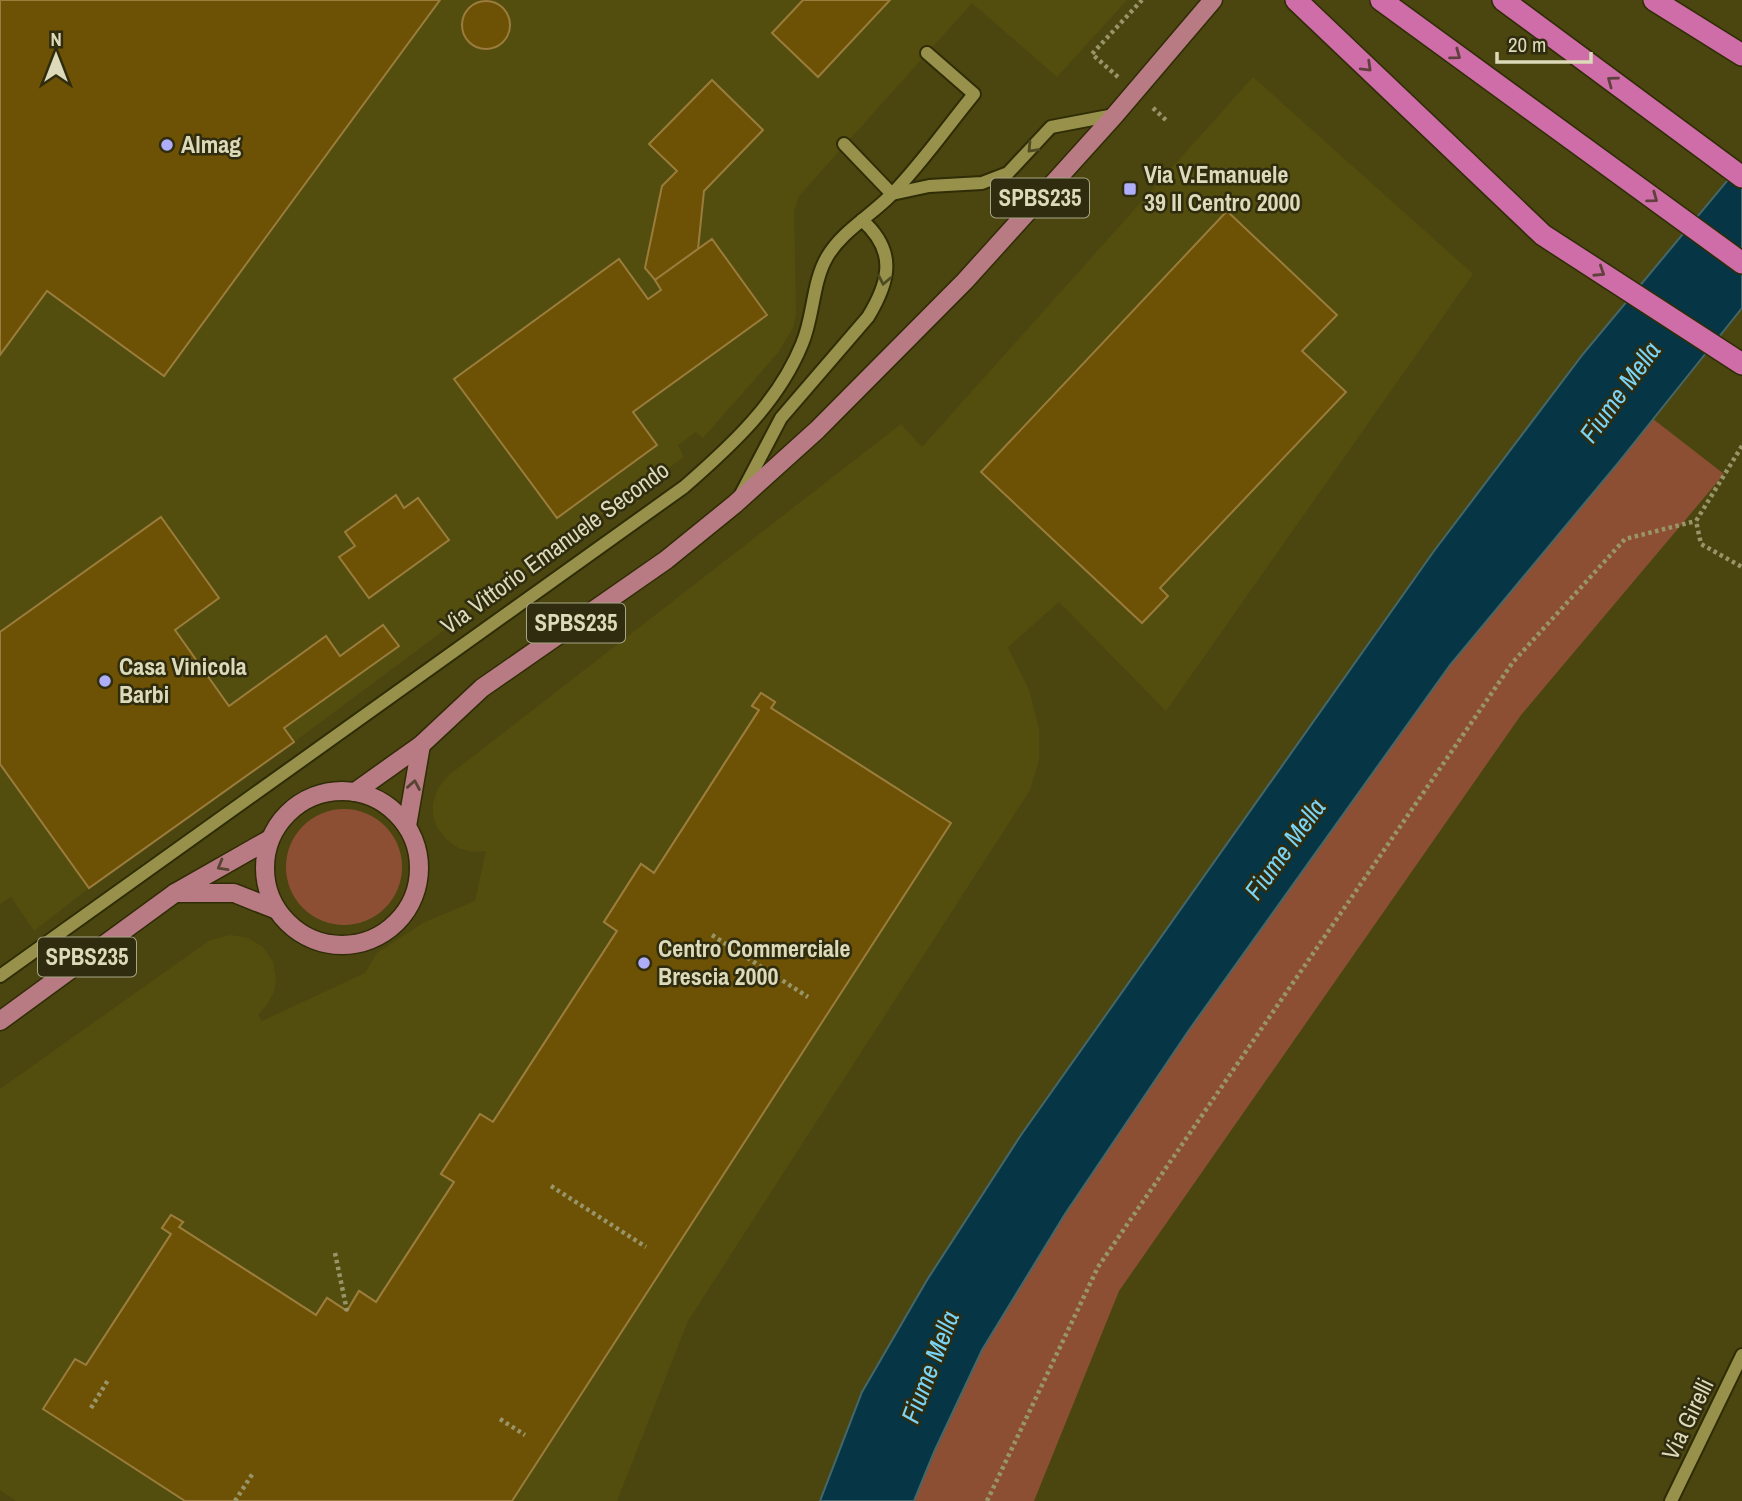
<svg xmlns="http://www.w3.org/2000/svg" width="1742" height="1501" font-family="'Archivo Narrow',sans-serif">
  <rect width="100%" height="100%" fill="#4b4610"/>
  <!-- built -->
  <g fill="#534e0d">
    <polygon points="0,0 1127,0 1057,77 972,3 799,196 794,211 796,313 793,328 777,354 703,438 696,432 678,445 684,457 552,550 294,742 89,888 34,931 11,897 0,904"/>
    <polygon points="1253,77 1473,274 1166,711 1059,602 1008,647 1029,690 1039,729 1039,760 1030,790 688,1321 617,1501 16,1501 0,1490 0,1089 210,940 231,935 248,938 263,947 273,962 276,979 274,992 267,1005 258,1015 262,1021 365,973 377,953 423,923 475,901 486,851 473,852 458,848 446,839 437,827 433,815 433,803 438,788 449,775 901,424 922,447"/>
  </g>
  <!-- green -->
  <g fill="#8d4f33">
    <polygon points="1653,419 1724,474 1521,715 1119,1291 1034,1501 914,1501 934,1452 982,1350 1065,1214 1189,1030 1450,665"/>
    <circle cx="344" cy="867" r="58"/>
  </g>
  <!-- water -->
  <polygon fill="#063645" stroke="#466768" stroke-width="2" points="1742,163 1742,308 1618,463 1450,665 1189,1030 1065,1214 982,1350 934,1452 914,1501 820,1501 862,1392 927,1280 1021,1135 1434,551 1583,354"/>
  <!-- building -->
  <g fill="#6d5104" stroke="#9a7c3c" stroke-width="2">
    <polygon points="0,0 440,0 164,376 47,291 0,355"/>
    <polygon points="803,0 890,0 818,77 772,33"/>
    <circle cx="486" cy="25" r="24"/>
    <polygon points="712,80 763,130 704,191 698,249 655,280 645,268 662,186 677,171 649,144"/>
    <polygon points="1227,211 1337,315 1302,351 1346,392 1160,588 1168,596 1142,623 981,472"/>
    <polygon points="712,239 767,315 633,412 657,445 557,518 454,379 619,259 648,299 661,290 655,280"/>
    <polygon points="396,495 404,508 418,498 449,540 369,598 339,557 355,546 345,532"/>
    <polygon points="161,517 219,598 175,630 229,706 326,636 340,656 383,625 399,646 284,728 294,742 89,888 0,764 0,632"/>
    <polygon points="761,693 775,702 771,708 904,793 795,963 724,917 687,975 757,1020 634,1212 563,1167 551,1186 524,1227 595,1272 447,1501 297,1501 86,1365 171,1234 162,1228 171,1215 183,1222 179,1227 316,1315 327,1298 347,1311 359,1291 376,1302 454,1182 441,1174 480,1114 493,1122 617,931 604,922 641,864 654,873 759,710 752,706"/>
    <polygon points="761,693 775,702 771,708 951,823 512,1501 185,1501 43,1409 75,1359 86,1365 171,1234 162,1228 171,1215 183,1222 179,1227 316,1315 327,1298 347,1311 359,1291 376,1302 454,1182 441,1174 480,1114 493,1122 617,931 604,922 641,864 654,873 759,710 752,706"/>
  </g>
  <g fill="none" stroke-linecap="round" stroke-linejoin="round">
    <defs>
      <g id="minor">
        <polyline points="844,144 892,194 929,186 982,183 1008,173 1051,127 1114,115"/>
        <path d="M741,494L781,418L868,317C890,281 897,251 862,220"/>
        <path d="M0,976L684,487C731,446 778,403 802,344C814,316 812,283 827,257C842,231 872,215 892,194C922,163 947,127 974,94L927,53"/>
        <polyline points="1671,1501 1742,1355"/>
      </g>
      <g id="major">
        <circle cx="342" cy="868" r="77"/>
        <polyline points="355,792 421,745 482,688 666,560 735,504 817,430 965,281 1115,115 1213,0"/>
        <polyline points="407,826 421,745"/>
        <polyline points="175,893 234,893 277,910"/>
        <polyline points="0,1021 175,893 270,839"/>
      </g>
      <g id="highway">
        <polyline points="1296,0 1543,235 1742,364"/>
        <polyline points="1381,0 1742,263"/>
        <polyline points="1503,0 1742,177"/>
        <polyline points="1654,0 1742,55"/>
      </g>
    </defs>
    <!-- minor casing -->
    <use href="#minor" stroke="#2f2c06" stroke-width="16"/>
    <!-- major casing -->
    <use href="#major" stroke="#2f2c06" stroke-width="21"/>
    <!-- highway casing -->
    <use href="#highway" stroke="#2f2c06" stroke-width="24"/>
    <!-- path -->
    <g stroke="#989569" stroke-width="4.5" stroke-dasharray="3.5 3.5" stroke-linecap="butt">
      <polyline points="1118,77 1092,54 1142,0"/>
      <polyline points="1153,108 1167,121"/>
      <polyline points="1742,446 1696,521 1701,544 1742,567"/>
      <polyline points="712,935 808,997"/>
      <polyline points="551,1186 646,1247"/>
      <polyline points="335,1253 347,1311"/>
      <polyline points="91,1408 108,1380"/>
      <polyline points="500,1419 525,1435"/>
      <polyline points="235,1501 253,1473"/>
      <polyline points="987,1501 1098,1267 1513,662 1625,539 1696,521"/>
    </g>
    <!-- minor -->
    <use href="#minor" stroke="#97914c" stroke-width="12"/>
    <!-- major -->
    <use href="#major" stroke="#b87b83" stroke-width="18"/>
    <!-- highway -->
    <use href="#highway" stroke="#ce6da7" stroke-width="21"/>
  </g>
  <!-- one-way arrows -->
  <defs><path id="oneway-chevron" d="M-2-3.5L2.5 0L-2 3.5" fill="none" stroke-width="1.6" stroke-linecap="round" stroke-linejoin="round" transform="scale(1.75)"/></defs>
  <g stroke="#5f403d">
    <use href="#oneway-chevron" transform="translate(1456 55) rotate(36)"/>
    <use href="#oneway-chevron" transform="translate(1367 67) rotate(44)"/>
    <use href="#oneway-chevron" transform="translate(1612 81) rotate(-143)"/>
    <use href="#oneway-chevron" transform="translate(1653 198) rotate(36)"/>
    <use href="#oneway-chevron" transform="translate(1600 272) rotate(33)"/>
  </g>
  <g stroke="#4e4a21">
    <use href="#oneway-chevron" transform="translate(1032 148) rotate(133)"/>
    <use href="#oneway-chevron" transform="translate(884 280) rotate(101)"/>
  </g>
  <g stroke="#584432">
    <use href="#oneway-chevron" transform="translate(414 785) rotate(-80)"/>
    <use href="#oneway-chevron" transform="translate(222 866) rotate(150)"/>
  </g>
  <!-- markers -->
  <g fill="#afaefa" stroke="#2f2c0f" stroke-width="2.5">
    <circle cx="167" cy="145" r="7"/>
    <rect x="1123" y="182" width="14" height="14" rx="3.5"/>
    <circle cx="105" cy="681" r="7"/>
    <circle cx="644" cy="963" r="7"/>
  </g>
  <g text-anchor="middle" stroke-width="5" stroke-linejoin="round" paint-order="stroke">
    <!-- shield labels -->
    <g fill="#2f2c0f" stroke="#a8a685" stroke-width="2">
      <rect x="991" y="178.5" width="98" height="39" rx="5"/>
      <rect x="527" y="603.5" width="98" height="39" rx="5"/>
      <rect x="38" y="937.5" width="98" height="39" rx="5"/>
    </g>
    <g font-size="23" font-weight="bold" fill="#dcdab8">
      <text x="1040" y="206">SPBS235</text>
      <text x="576" y="631">SPBS235</text>
      <text x="87" y="965">SPBS235</text>
    </g>
    <!-- poi labels -->
    <g font-size="24" font-weight="bold" fill="#dcdab8" stroke="#2f2c0f" text-anchor="start">
      <text x="181" y="153">Almag</text>
      <text x="1144" y="183">Via V.Emanuele<tspan x="1144" dy="28">39 II Centro 2000</tspan></text>
      <text x="119" y="675">Casa Vinicola<tspan x="119" dy="28">Barbi</tspan></text>
      <text x="658" y="957">Centro Commerciale<tspan x="658" dy="28">Brescia 2000</tspan></text>
    </g>
    <!-- street labels -->
    <g font-size="24" fill="#dcdab8" stroke="#2f2c0f">
      <text transform="translate(555 548) rotate(-36)" y="8">Via Vittorio Emanuele Secondo</text>
      <text transform="translate(1688 1419) rotate(-64)" y="8">Via Girelli</text>
    </g>
    <!-- water labels -->
    <g font-size="26" font-style="italic" fill="#79d4f6" stroke="#2f2c0f">
      <text transform="translate(1620 392) rotate(-54)" y="9">Fiume Mella</text>
      <text transform="translate(1285 849) rotate(-54)" y="9">Fiume Mella</text>
      <text transform="translate(930 1367) rotate(-69)" y="9">Fiume Mella</text>
    </g>
  </g>
  <!-- north arrow -->
  <g transform="translate(56 56)" stroke="#2f2c0f" stroke-width="5" paint-order="stroke">
  <path d="M0-5L12 26L0 18L-12 26Z" fill="#dcdab8"/>
  <text y="-10" font-size="19" font-weight="bold" text-anchor="middle" fill="#dcdab8">N</text>
  </g>
  <!-- scale -->
  <path d="M1497 52v10h94v-10" fill="none" stroke="#dcdab8" stroke-width="3.5"/>
  <text x="1508" y="52" font-size="21" fill="#dcdab8" stroke="#2f2c0f" stroke-width="5" paint-order="stroke">20 m</text>
</svg>
